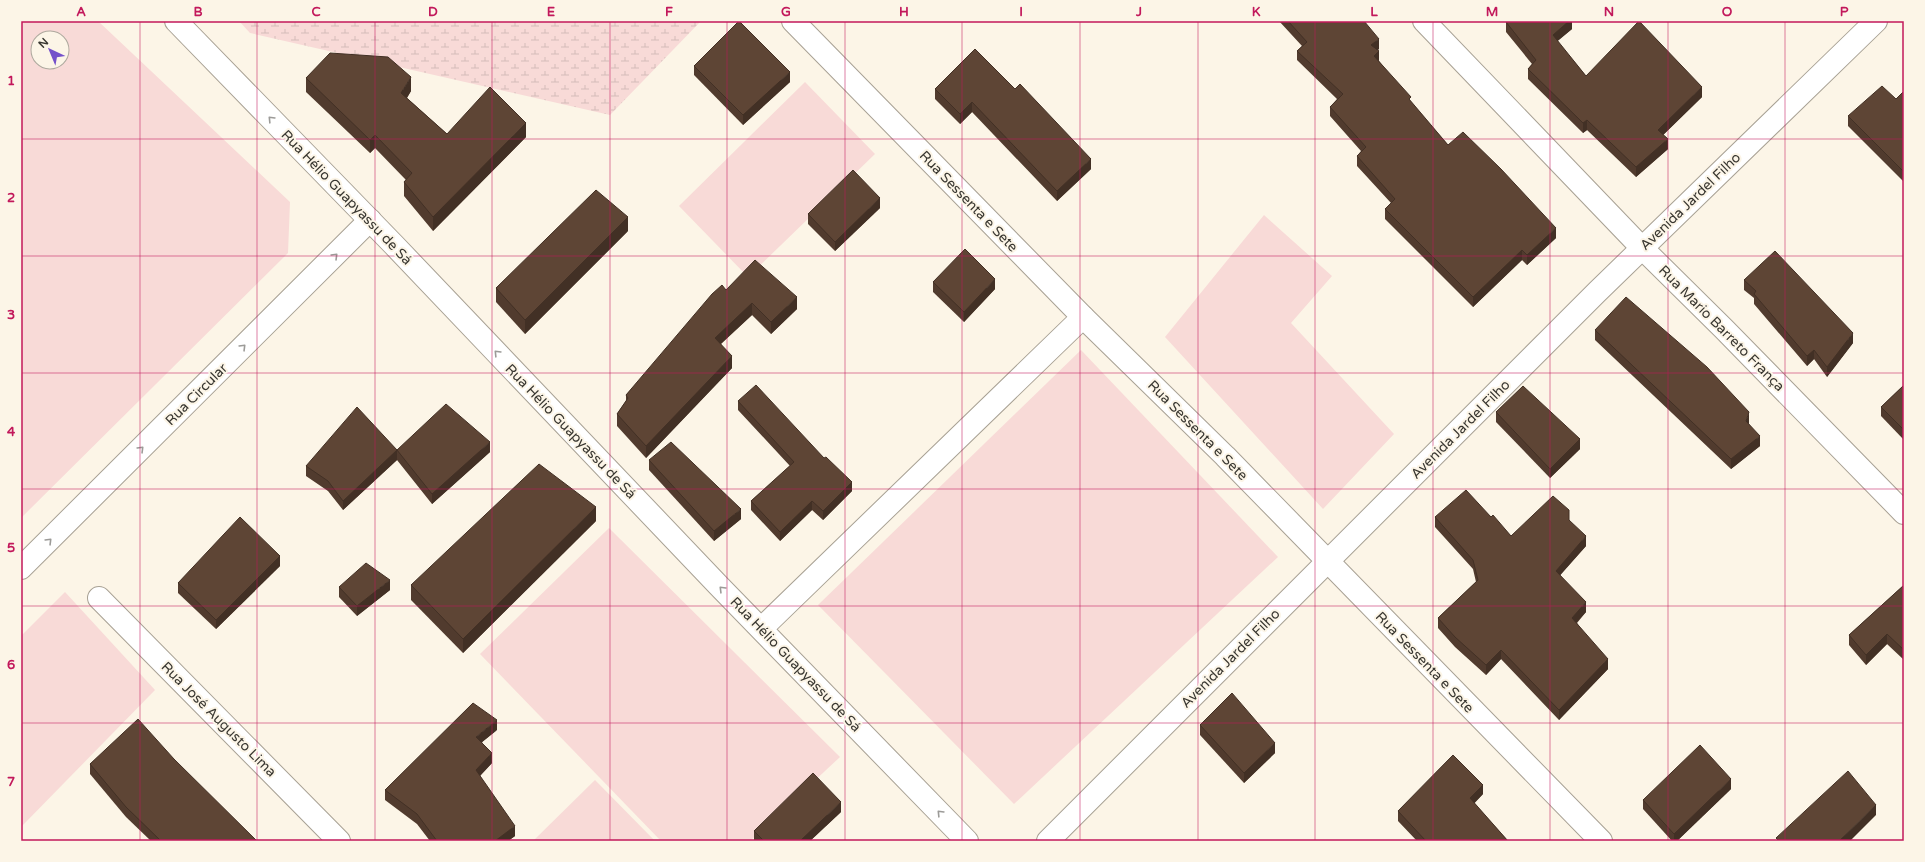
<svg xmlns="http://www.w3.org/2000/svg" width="1925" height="862" font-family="'Varela Round',sans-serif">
  <defs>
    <pattern id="wetland-marsh" width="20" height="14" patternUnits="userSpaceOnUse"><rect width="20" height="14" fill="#f8dad7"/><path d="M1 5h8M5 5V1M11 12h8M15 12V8" fill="none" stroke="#d5bcb9"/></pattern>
  </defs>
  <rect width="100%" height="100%" fill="#fcf5e7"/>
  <!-- grass -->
  <g fill="#f8dad7" fill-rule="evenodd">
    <path d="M21,21H98L290,202L288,253L21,518ZM38,38H62V62H38Z"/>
    <polygon points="805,82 875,154 748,277 679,206"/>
    <polygon points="1264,215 1332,276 1291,323 1394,434 1323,509 1165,337"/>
    <polygon points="1081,350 1278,557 1014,804 818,605"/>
    <polygon points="609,528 840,757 750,841 661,841 480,654"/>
    <polygon points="65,592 155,690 21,827 21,636"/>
    <polygon points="595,780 655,841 533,841"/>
  </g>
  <!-- wetland -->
  <polygon fill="url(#wetland-marsh)" points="239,21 701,21 610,115 250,33"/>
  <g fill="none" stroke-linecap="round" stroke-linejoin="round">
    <defs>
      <g id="street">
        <polyline points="793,21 1083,317 1225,456 1601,841"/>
        <polyline points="1424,21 1642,248 1724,329 1904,513"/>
        <polyline points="21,568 370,220"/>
        <polyline points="99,598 339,841"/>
        <polyline points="762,628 1083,317"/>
      </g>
      <polyline id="secondary" points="1048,841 1597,292 1876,21"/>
      <polyline id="primary" points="176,21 394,245 719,586 967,841"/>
    </defs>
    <!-- street casing -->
    <use href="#street" stroke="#a8a194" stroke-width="24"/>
    <!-- secondary casing -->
    <use href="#secondary" stroke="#a8a194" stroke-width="24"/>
    <!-- primary casing -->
    <use href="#primary" stroke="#a8a194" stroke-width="24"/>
    <!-- street -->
    <use href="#street" stroke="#fff" stroke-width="22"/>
    <!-- secondary -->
    <use href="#secondary" stroke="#fff" stroke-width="22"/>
    <!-- primary -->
    <use href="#primary" stroke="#fff" stroke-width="22"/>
  </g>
  <!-- wall -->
  <g fill="#513b2e">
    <polygon points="1279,21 1364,21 1379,49 1377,50 1379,61 1411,102 1448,145 1556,238 1527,265 1522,260 1473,307 1385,219 1385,209 1391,203 1357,166 1357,156 1361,151 1330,116 1330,107 1337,99 1297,60 1297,51 1302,46"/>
    <polygon points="1572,21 1572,29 1557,41 1586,76 1702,97 1663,135 1668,149 1636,177 1587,130 1583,133 1528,79 1528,69 1532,64 1506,32 1506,22"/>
    <polygon points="975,49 1091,169 1057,201 972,112 960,124 935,99 935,89"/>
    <polygon points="694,66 790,82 743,125 694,75"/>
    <polygon points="306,78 411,91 407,98 447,134 526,137 433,231 404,196 404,182 406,180 375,148 370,153 306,92"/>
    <polygon points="1904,93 1904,182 1848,126 1848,116 1896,99"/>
    <polygon points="880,208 835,251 808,224 808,214"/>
    <polygon points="628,231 525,334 496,302 496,288"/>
    <polygon points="1744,280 1853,343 1827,377 1814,359 1807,366 1754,304 1754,298 1744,290"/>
    <polygon points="933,282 995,289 964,322 933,292"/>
    <polygon points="726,290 797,309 771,334 752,315 721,344 732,368 646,458 617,426 617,414 626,401 626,395"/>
    <polygon points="1595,330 1749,422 1749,424 1760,446 1731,469 1595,340"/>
    <polygon points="1904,385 1904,440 1881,416 1881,407"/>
    <polygon points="738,401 852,491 823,520 812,510 780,541 751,510 751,501 790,466 738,410"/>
    <polygon points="1496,412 1580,449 1550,478 1496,422"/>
    <polygon points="397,450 490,452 432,504 397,460 343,510 328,491 306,476 306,466"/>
    <polygon points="649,460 741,519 714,541 649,470"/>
    <polygon points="1435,517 1491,517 1511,536 1569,521 1586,546 1560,575 1586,612 1577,623 1608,669 1559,720 1501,659 1486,675 1455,647 1438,628 1438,618 1476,582 1473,569 1435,527"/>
    <polygon points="596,521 463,653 411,600 411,585"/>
    <polygon points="280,566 216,629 178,593 178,583"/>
    <polygon points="1904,585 1904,660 1887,644 1866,665 1849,645 1849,635"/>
    <polygon points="339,587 390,590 357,616 339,597"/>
    <polygon points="1200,725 1275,753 1244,783 1200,735"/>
    <polygon points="497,730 482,742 492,763 480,776 515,836 508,841 430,841 417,824 385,800 385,790"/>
    <polygon points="90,764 257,841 151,841 126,817 90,774"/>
    <polygon points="1731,789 1677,841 1672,841 1643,809 1643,800"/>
    <polygon points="1483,794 1474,803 1508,841 1417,841 1398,821 1398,811"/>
    <polygon points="841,812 810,841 754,841 754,831"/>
  </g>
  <!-- shaded-wall -->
  <g fill="#423025">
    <polygon points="1569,21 1572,21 1572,29 1553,45 1553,35"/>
    <polygon points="1379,39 1379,49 1371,55 1371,45"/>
    <polygon points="1379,51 1379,61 1374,56"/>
    <polygon points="790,72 790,82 743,125 743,115"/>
    <polygon points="411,77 411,91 401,107 401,93"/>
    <polygon points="1702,87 1702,97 1658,140 1658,130"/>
    <polygon points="972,102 972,112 960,124 960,114"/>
    <polygon points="1587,120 1587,130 1583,133 1583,123"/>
    <polygon points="526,123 526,137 433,231 433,217"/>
    <polygon points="375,135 375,148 370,153 370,140"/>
    <polygon points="1668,139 1668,149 1636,177 1636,167"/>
    <polygon points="1091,159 1091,169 1057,201 1057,191"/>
    <polygon points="880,198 880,208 835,251 835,242"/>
    <polygon points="628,217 628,231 525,334 525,320"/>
    <polygon points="1556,228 1556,238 1527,265 1527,255"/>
    <polygon points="1522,250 1522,260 1473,307 1473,297"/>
    <polygon points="995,279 995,289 964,322 964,312"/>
    <polygon points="797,297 797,309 771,334 771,322"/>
    <polygon points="752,303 752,315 715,349 715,338"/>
    <polygon points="1853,333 1853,343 1827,377 1827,367"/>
    <polygon points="1814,350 1814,359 1807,366 1807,356"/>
    <polygon points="732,356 732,368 646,458 646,446"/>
    <polygon points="1749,412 1749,422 1746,431 1746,421"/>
    <polygon points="1760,436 1760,446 1731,469 1731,459"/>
    <polygon points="1580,439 1580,449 1550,478 1550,469"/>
    <polygon points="490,442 490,452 432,504 432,494"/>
    <polygon points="397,450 397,460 343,510 343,501"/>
    <polygon points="852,482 852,491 823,520 823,511"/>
    <polygon points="812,501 812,510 780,541 780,532"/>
    <polygon points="596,507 596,521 463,653 463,639"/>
    <polygon points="741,509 741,519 714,541 714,531"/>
    <polygon points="1586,536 1586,546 1556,580 1556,571"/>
    <polygon points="280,556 280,566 216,629 216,620"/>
    <polygon points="390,580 390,590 357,616 357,606"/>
    <polygon points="1586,602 1586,612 1572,627 1572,618"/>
    <polygon points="1887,634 1887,644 1866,665 1866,655"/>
    <polygon points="1501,650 1501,659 1486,675 1486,665"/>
    <polygon points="1608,659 1608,669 1559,720 1559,710"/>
    <polygon points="497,720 497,730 476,747 476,737"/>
    <polygon points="1275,743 1275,753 1244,783 1244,773"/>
    <polygon points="492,753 492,763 476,780 476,770"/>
    <polygon points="1731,779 1731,789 1677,841 1674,841 1674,834"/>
    <polygon points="1483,785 1483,794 1470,808 1470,798"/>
    <polygon points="841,802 841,812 810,841 800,841"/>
    <polygon points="1876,805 1876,815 1850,841 1839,841"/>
    <polygon points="515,826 515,836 508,841 495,841"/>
  </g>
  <!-- building -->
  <g fill="#5e4535" stroke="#423025">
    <polygon points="739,21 790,72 743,115 694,66"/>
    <polygon points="1288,21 1364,21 1379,39 1371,45 1379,51 1374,56 1411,97 1409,99 1448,145 1463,132 1501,169 1556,228 1527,255 1522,250 1473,297 1385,209 1395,199 1357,156 1366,147 1330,107 1343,94 1297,51 1307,42"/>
    <polygon points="1507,21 1569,21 1553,35 1586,76 1639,21 1702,87 1658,130 1668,139 1636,167 1587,120 1583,123 1528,69 1536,60 1506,22"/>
    <polygon points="975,49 1015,89 1020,84 1091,159 1057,191 972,102 960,114 935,89"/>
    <polygon points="330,53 388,57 411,77 401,93 447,134 490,87 526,123 433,217 404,182 412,173 375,135 370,140 306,78"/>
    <polygon points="1882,86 1896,99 1903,92 1904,93 1904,172 1848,116"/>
    <polygon points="853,170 880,198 835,242 808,214"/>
    <polygon points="596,190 628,217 525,320 496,288"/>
    <polygon points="965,249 995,279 964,312 933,282"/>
    <polygon points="1775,251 1853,333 1827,367 1814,350 1807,356 1754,294 1756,291 1744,280"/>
    <polygon points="755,260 797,297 771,322 752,303 715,338 732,356 646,446 617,414 628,398 626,395 712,294 722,285 726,290"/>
    <polygon points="1626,297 1707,367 1749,412 1746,421 1760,436 1731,459 1595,330"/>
    <polygon points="756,385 824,458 826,457 852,482 823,511 812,501 780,532 751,501 794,462 738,401"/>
    <polygon points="1904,385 1904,430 1881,407"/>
    <polygon points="1523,386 1580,439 1550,469 1496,412"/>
    <polygon points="446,404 490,442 432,494 397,450"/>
    <polygon points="357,407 397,450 343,501 328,481 306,466"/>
    <polygon points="671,442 741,509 714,531 649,460"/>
    <polygon points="539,464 596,507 463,639 411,585"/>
    <polygon points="1466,490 1491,517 1493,515 1511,536 1553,496 1569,510 1569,520 1586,536 1556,571 1586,602 1572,618 1608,659 1559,710 1501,650 1486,665 1455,637 1438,618 1478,580 1473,560 1435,517"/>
    <polygon points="240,517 280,556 216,620 178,583"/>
    <polygon points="366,563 390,580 357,606 339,587"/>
    <polygon points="1904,585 1904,650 1887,634 1866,655 1849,635"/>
    <polygon points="1232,693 1275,743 1244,773 1200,725"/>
    <polygon points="473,703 497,720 476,737 492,753 476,770 515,826 495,841 437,841 417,814 385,790"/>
    <polygon points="138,719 174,759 257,841 161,841 126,807 90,764"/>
    <polygon points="1700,745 1731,779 1674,834 1643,800"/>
    <polygon points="1453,755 1483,785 1470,798 1508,841 1426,841 1398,811"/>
    <polygon points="1848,771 1876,805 1839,841 1779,841 1776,838"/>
    <polygon points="813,773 841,802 800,841 764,841 754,831"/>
  </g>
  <!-- one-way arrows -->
  <defs><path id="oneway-chevron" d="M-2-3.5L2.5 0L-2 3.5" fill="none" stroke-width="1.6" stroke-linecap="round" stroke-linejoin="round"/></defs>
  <g stroke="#9c9b98">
    <use href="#oneway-chevron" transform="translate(271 119) rotate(-134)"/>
    <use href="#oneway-chevron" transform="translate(335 256) rotate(-45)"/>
    <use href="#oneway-chevron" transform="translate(243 347) rotate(-45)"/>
    <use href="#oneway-chevron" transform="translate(497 353) rotate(-134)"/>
    <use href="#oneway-chevron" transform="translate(141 449) rotate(-45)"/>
    <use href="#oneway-chevron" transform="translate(49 541) rotate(-45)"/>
    <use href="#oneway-chevron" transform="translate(722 589) rotate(-135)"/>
    <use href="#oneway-chevron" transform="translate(940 813) rotate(-134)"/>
  </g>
  <!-- grid -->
  <path fill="none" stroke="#c2185b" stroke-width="1" stroke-opacity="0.55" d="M140,21V841M257,21V841M375,21V841M492,21V841M610,21V841M727,21V841M845,21V841M962,21V841M1080,21V841M1198,21V841M1315,21V841M1433,21V841M1550,21V841M1668,21V841M1785,21V841M21,139H1904M21,256H1904M21,373H1904M21,489H1904M21,606H1904M21,723H1904"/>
  <g text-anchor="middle" stroke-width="4" stroke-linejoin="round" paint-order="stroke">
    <!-- street labels -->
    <g font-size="14" fill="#393731" stroke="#fcf5e7">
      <text transform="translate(347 197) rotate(46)" y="5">Rua Hélio Guapyassu de Sá</text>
      <text transform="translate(969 201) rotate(46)" y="5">Rua Sessenta e Sete</text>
      <text transform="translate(1690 201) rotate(-44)" y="5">Avenida Jardel Filho</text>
      <text transform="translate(1722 328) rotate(45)" y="5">Rua Mario Barreto França</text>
      <text transform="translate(196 394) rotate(-45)" y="5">Rua Circular</text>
      <text transform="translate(1460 429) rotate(-45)" y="5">Avenida Jardel Filho</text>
      <text transform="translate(1198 430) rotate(45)" y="5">Rua Sessenta e Sete</text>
      <text transform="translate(571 431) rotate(46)" y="5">Rua Hélio Guapyassu de Sá</text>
      <text transform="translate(1230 658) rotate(-45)" y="5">Avenida Jardel Filho</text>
      <text transform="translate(1425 662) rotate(46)" y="5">Rua Sessenta e Sete</text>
      <text transform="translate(796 664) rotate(46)" y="5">Rua Hélio Guapyassu de Sá</text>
      <text transform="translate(219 719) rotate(45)" y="5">Rua José Augusto Lima</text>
    </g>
  </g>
  <!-- border -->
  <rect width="1925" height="862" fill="none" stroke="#fcf5e7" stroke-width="44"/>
  <!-- north arrow -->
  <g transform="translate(50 50) rotate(316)"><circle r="19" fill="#fcf5e7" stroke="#aea99e"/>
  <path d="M0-3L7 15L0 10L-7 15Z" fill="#7551ca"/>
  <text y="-6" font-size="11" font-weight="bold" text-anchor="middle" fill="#393731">N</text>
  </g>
  <rect x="22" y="22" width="1881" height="818" fill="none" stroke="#c2185b" stroke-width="1.5"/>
  <g font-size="13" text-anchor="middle" font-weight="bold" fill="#c2185b">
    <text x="81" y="16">A</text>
    <text x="198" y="16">B</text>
    <text x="316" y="16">C</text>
    <text x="433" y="16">D</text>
    <text x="551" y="16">E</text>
    <text x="669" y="16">F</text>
    <text x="786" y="16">G</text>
    <text x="904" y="16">H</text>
    <text x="1021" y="16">I</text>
    <text x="1139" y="16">J</text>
    <text x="1256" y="16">K</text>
    <text x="1374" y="16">L</text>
    <text x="1492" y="16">M</text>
    <text x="1609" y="16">N</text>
    <text x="1727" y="16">O</text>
    <text x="1844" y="16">P</text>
    <text x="11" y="85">1</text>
    <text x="11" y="202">2</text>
    <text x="11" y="319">3</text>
    <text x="11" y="436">4</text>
    <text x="11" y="552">5</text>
    <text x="11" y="669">6</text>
    <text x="11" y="786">7</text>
  </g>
</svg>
